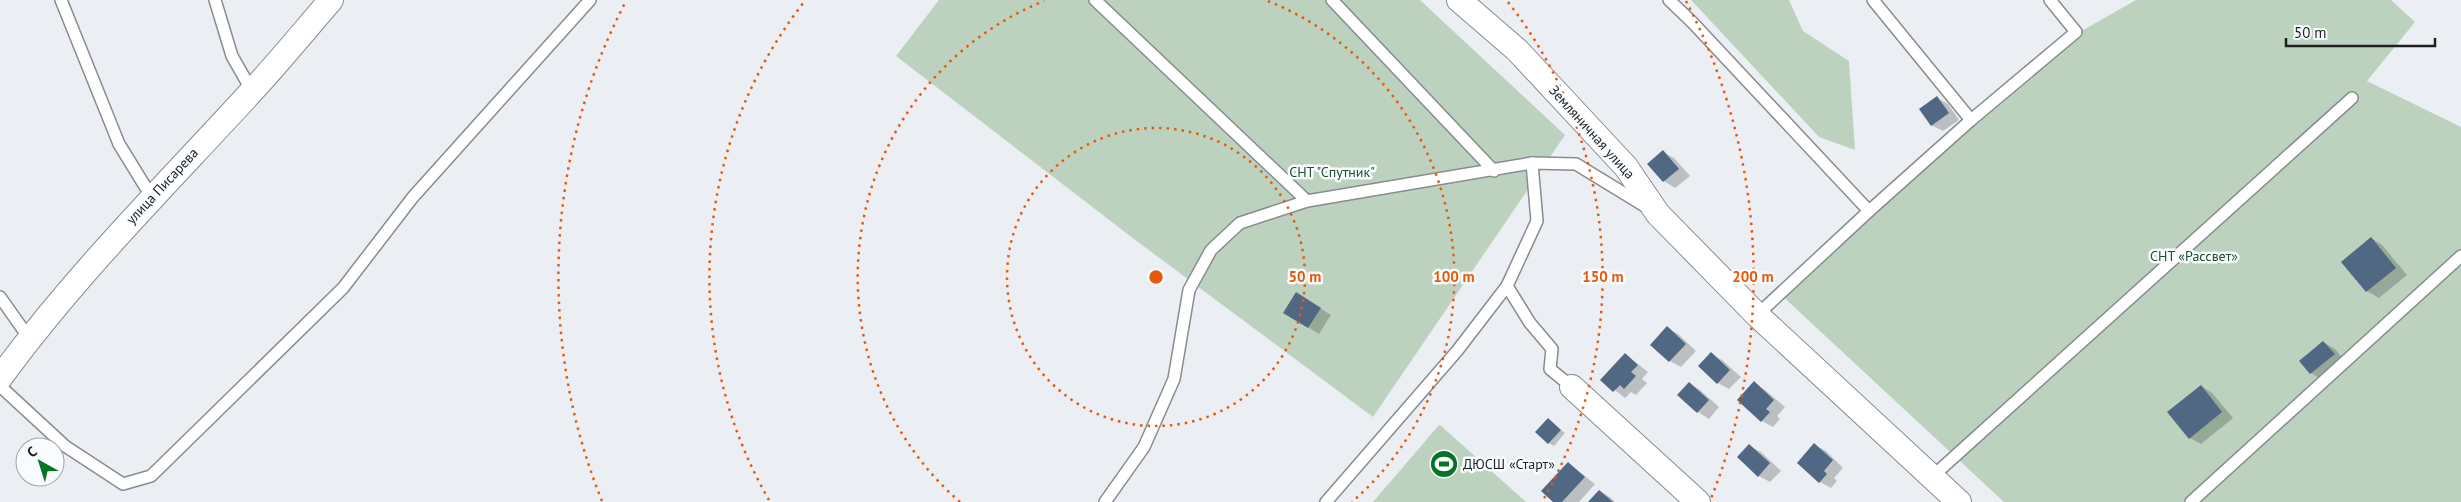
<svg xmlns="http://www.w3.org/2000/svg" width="2461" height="502" font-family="'PT Sans',sans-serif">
  <rect width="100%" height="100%" fill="#ebeff3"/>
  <!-- green -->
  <g fill="#bcd2bf">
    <polygon points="939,0 1420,0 1565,135 1373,417 1134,239 896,56"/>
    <polygon points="1691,0 1789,0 1803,31 1849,61 1855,150 1819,137"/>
    <polygon points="2136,0 2391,0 2415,22 2367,81 2461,127 2461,502 2004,502 1777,291 2078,33"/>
    <polygon points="1439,425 1440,425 1526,502 1373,502"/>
  </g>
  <!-- shadow -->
  <g fill="#0003">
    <polygon points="1937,98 1948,104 1959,120 1943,131 1931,125"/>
    <polygon points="1663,152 1674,158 1690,176 1675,188 1664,181 1649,164"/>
    <polygon points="2371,238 2382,245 2407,275 2379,298 2367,291 2342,262"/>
    <polygon points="1307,300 1331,315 1319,334 1308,327"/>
    <polygon points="1667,328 1678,334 1696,351 1681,367 1670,361"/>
    <polygon points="2323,342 2335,349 2345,361 2322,380 2311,373 2301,361"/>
    <polygon points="1625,354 1648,372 1642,379 1647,383 1636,395 1631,392 1625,398 1602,380"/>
    <polygon points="1711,354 1722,360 1741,377 1729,389 1718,383 1700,366"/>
    <polygon points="1689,383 1700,390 1719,407 1709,419 1698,412 1679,395"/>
    <polygon points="1754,383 1765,390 1785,407 1777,416 1780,419 1773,427 1762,421"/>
    <polygon points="2201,386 2212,393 2233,418 2201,444 2190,438"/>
    <polygon points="1548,420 1565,433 1554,446 1549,443"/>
    <polygon points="1814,445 1826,451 1843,468 1834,478 1837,481 1831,488 1820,482"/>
    <polygon points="1749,446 1761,452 1781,471 1770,482 1759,476"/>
    <polygon points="1568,463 1595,484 1579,502 1554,502"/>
    <polygon points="1600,491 1611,498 1615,502 1590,502"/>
  </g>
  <!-- building -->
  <g fill="#516884">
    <polygon points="1937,96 1949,113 1931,126 1919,109"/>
    <polygon points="1663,150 1679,169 1663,182 1647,164"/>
    <polygon points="2371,237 2396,268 2366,292 2341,262"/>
    <polygon points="1296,292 1321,308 1308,328 1283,313"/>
    <polygon points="1667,326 1686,344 1669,362 1650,345"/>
    <polygon points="2323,341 2335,354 2310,374 2299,361"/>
    <polygon points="1711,352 1730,370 1717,384 1698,366"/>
    <polygon points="1625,353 1638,365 1631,372 1636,376 1624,389 1620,385 1613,392 1600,380"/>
    <polygon points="1754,381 1774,400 1766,409 1770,412 1761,422 1737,400"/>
    <polygon points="1689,382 1709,400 1697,413 1677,395"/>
    <polygon points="2201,385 2222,412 2189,439 2167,412"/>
    <polygon points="1548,418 1561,430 1548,444 1535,432"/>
    <polygon points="1814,443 1833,460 1824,471 1827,474 1819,483 1797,463"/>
    <polygon points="1749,444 1770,463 1758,477 1737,457"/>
    <polygon points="1568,462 1585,477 1562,502 1553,502 1541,491"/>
    <polygon points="1599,490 1613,502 1588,502"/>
  </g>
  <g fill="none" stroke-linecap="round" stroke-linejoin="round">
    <defs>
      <g id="service">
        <polyline points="61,0 119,144 151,196"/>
        <polyline points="215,0 232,56 252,91"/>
        <polyline points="1095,0 1307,201"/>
        <polyline points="1332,0 1494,171"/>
        <polyline points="1669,0 1692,22 1869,211 1971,120 1873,0"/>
        <polyline points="1971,120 2076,32 2050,0"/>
        <polyline points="1507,286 1530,323 1552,349 1550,369 1572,387"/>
        <polyline points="0,297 29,338"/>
        <polyline points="1757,315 1869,211"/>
        <polyline points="0,386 65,446 123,484 151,476 343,288 413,197 590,0"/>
        <polyline points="1933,476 2352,98"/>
        <polyline points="1105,502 1144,447 1174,379 1189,290 1211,250 1240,223 1307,201 1532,163 1576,164 1648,208"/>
        <polyline points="1326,502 1457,351 1507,286 1537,221 1532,163"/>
        <polyline points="2191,502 2461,256"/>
      </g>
      <g id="minor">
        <polyline points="1459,0 1517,50 1626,167 1658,214 1757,315 1959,502"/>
        <path d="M0,378C75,275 166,185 252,91C279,62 305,30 331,0"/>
        <polyline points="1572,387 1698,502"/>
      </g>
    </defs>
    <!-- service casing -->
    <use href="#service" stroke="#888b8f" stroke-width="14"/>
    <!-- minor casing -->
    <use href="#minor" stroke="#888b8f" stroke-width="26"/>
    <!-- service -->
    <use href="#service" stroke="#fff" stroke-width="11"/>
    <!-- minor -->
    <use href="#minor" stroke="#fff" stroke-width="24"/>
  </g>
  <!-- distance rings -->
  <g fill="none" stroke="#e8590c" stroke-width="2.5" stroke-dasharray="2.5 5">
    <circle cx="1156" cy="277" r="149"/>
    <path d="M960 502A298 298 0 0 1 1044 1M1268 1A298 298 0 0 1 1352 502"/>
    <path d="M769 500A447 447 0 0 1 804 2M1508 2A447 447 0 0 1 1543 500"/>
    <path d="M602 501A597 597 0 0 1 626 1M1686 1A597 597 0 0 1 1710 501"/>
  </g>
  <!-- icons -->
  <defs>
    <symbol id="stadium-disc" viewBox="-11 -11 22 22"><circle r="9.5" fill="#067427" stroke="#f9fcff"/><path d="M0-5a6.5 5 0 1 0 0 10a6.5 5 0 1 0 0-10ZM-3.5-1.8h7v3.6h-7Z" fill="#fff"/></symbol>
  </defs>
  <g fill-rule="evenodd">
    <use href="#stadium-disc" x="1428" y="448" width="32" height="32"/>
  </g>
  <g text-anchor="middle" stroke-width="5" stroke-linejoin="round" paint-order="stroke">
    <!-- street labels -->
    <g font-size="14" fill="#1e1f21" stroke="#f9fcff">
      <text transform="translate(1592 132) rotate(48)" y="5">Земляничная улица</text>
      <text transform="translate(162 186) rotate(-47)" y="5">улица Писарева</text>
    </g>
    <!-- park labels -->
    <g font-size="14" fill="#1d4f2a" stroke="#f9fcff">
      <text x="1332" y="177">СНТ "Спутник"</text>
      <text x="2194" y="261">СНТ «Рассвет»</text>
    </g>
    <!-- poi labels -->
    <g font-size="14" fill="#1e1f21" stroke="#f9fcff" text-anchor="start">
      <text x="1463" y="469">ДЮСШ «Старт»</text>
    </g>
  </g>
  <circle cx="1156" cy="277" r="8" fill="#e8590c" stroke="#f9fcff" stroke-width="2.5"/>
  <g font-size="15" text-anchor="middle" font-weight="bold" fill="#e8590c" stroke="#f9fcff" stroke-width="5" stroke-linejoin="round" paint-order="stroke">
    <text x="1305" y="282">50 m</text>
    <text x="1454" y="282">100 m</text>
    <text x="1603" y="282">150 m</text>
    <text x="1753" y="282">200 m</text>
  </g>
  <!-- north arrow -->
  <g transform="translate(40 462) rotate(321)"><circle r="24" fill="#f9fcff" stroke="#a1a4a6"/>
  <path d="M0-4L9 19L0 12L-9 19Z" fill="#067427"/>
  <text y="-8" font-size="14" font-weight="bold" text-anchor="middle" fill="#1e1f21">С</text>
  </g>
  <!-- scale -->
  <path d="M2286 38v8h149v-8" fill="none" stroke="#1e1f21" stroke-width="2.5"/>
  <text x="2294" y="38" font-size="15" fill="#1e1f21" stroke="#f9fcff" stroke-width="4" paint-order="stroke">50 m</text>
</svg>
